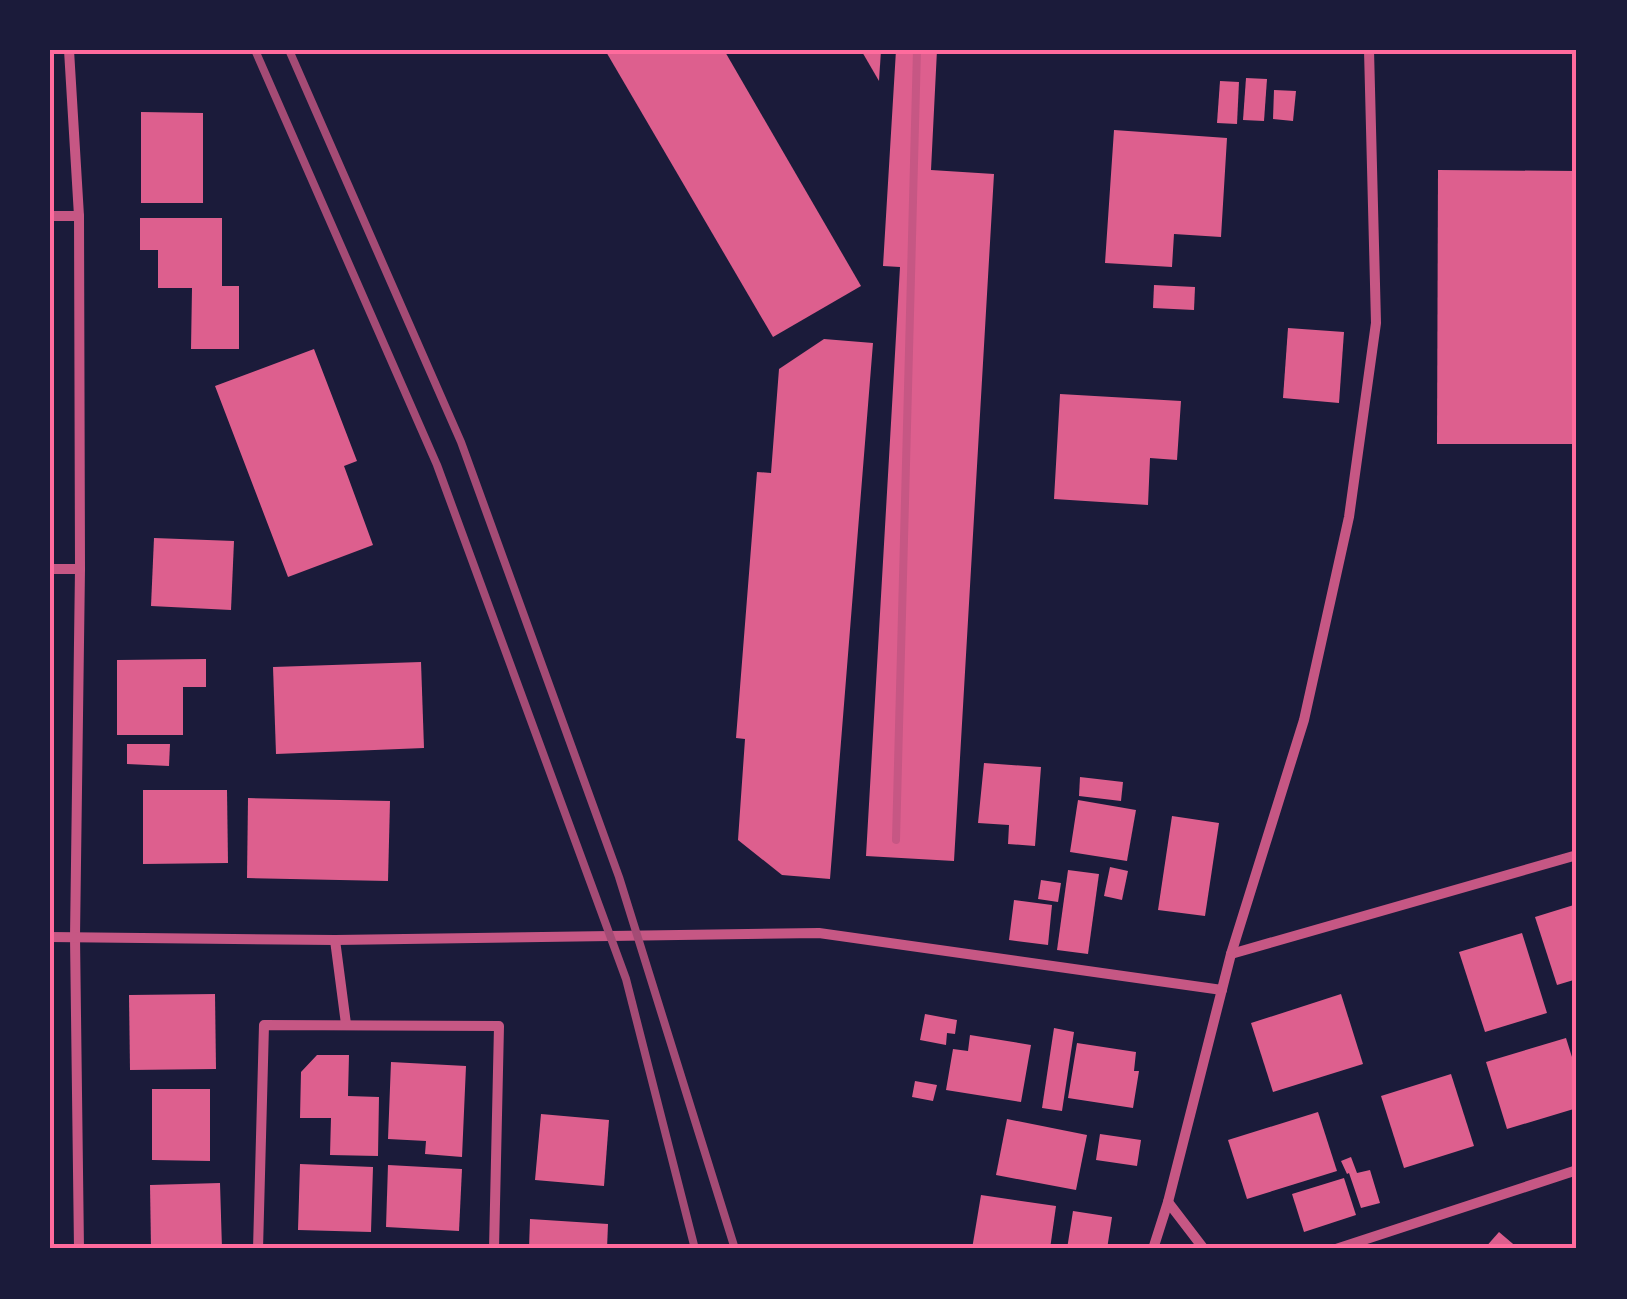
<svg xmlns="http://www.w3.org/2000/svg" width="1627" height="1299" font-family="'Source Sans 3',sans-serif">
  <rect width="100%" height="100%" fill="#1b1b3a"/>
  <!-- building -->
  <g fill="#dd5f8e">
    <polygon points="605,50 724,50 861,286 773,337"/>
    <polygon points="861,50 881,50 879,81"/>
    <polygon points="896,50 937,50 931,170 994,174 954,861 866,856 900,267 883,266"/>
    <polygon points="1246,78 1267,79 1264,121 1243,120"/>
    <polygon points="1220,81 1239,82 1237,124 1217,123"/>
    <polygon points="1274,90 1296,91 1293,121 1273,119"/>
    <polygon points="141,112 203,113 203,203 141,203"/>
    <polygon points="1114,130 1227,138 1221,237 1174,234 1172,267 1105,263"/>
    <polygon points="1438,170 1577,171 1577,444 1437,444"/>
    <polygon points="140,218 222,218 222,286 239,286 239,349 191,349 192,288 158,288 158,250 140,250"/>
    <polygon points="1154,285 1195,287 1194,310 1153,308"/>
    <polygon points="1288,328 1344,332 1339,403 1283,398"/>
    <polygon points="824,339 873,343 830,879 782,875 738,840 745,739 736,738 757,472 771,473 779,369"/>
    <polygon points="314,349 357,461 344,466 373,545 288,577 215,386"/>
    <polygon points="1060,394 1181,401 1177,460 1150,458 1148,505 1054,499"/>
    <polygon points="154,538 234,541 231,610 151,606"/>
    <polygon points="206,659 206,687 183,687 183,735 117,735 117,660"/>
    <polygon points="421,662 424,748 276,754 273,667"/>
    <polygon points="127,744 170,744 169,766 127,764"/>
    <polygon points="984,763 1041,767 1035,846 1008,844 1009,825 978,823"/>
    <polygon points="1080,777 1123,782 1121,801 1079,796"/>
    <polygon points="143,790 227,790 228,863 143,864"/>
    <polygon points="248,798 390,801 388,881 247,878"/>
    <polygon points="1078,800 1136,810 1127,861 1070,852"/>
    <polygon points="1172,816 1219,823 1205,916 1158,910"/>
    <polygon points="1110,867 1128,871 1122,900 1104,896"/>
    <polygon points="1068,870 1099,874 1088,954 1057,950"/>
    <polygon points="1041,880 1061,883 1058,902 1038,899"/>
    <polygon points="1014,900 1052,905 1048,945 1009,940"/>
    <polygon points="1577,904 1577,979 1557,985 1535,917"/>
    <polygon points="1522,933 1547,1013 1485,1032 1459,952"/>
    <polygon points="215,994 216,1069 130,1070 129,995"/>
    <polygon points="1341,994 1363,1064 1273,1092 1251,1023"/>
    <polygon points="925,1014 957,1020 955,1034 947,1033 946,1045 920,1040"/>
    <polygon points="1054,1028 1074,1032 1062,1111 1042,1108"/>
    <polygon points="970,1035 1031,1045 1021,1102 946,1090 953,1049 968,1051"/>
    <polygon points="1566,1038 1577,1073 1577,1108 1507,1129 1486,1062"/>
    <polygon points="1077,1043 1136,1052 1134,1071 1139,1071 1133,1108 1068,1098"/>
    <polygon points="317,1055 349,1055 348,1096 379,1097 378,1156 330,1155 331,1118 300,1118 301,1072"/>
    <polygon points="391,1062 466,1066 462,1157 425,1154 426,1141 388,1139"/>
    <polygon points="1451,1074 1474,1146 1404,1168 1381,1096"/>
    <polygon points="915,1081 937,1085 933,1101 912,1097"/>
    <polygon points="152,1089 210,1089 210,1161 152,1160"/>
    <polygon points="1318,1112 1337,1171 1247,1199 1228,1140"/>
    <polygon points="541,1114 609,1120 604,1186 535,1180"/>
    <polygon points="1007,1119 1087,1135 1076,1190 996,1175"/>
    <polygon points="1100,1134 1141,1140 1137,1166 1096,1160"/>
    <polygon points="1351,1157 1357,1173 1370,1170 1380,1203 1361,1208 1349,1173 1347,1174 1341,1161"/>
    <polygon points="300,1164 373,1167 371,1232 298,1230"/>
    <polygon points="388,1165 462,1169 459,1231 386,1227"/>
    <polygon points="1344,1178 1356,1215 1304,1232 1292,1194"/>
    <polygon points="220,1183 222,1249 151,1249 150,1185"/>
    <polygon points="981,1195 1056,1206 1050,1249 972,1249"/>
    <polygon points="1073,1211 1112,1217 1107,1249 1067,1249"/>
    <polygon points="530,1219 608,1224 607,1249 529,1249"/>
    <polygon points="1499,1232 1519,1249 1484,1249"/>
  </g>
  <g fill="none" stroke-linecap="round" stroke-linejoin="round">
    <!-- service -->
    <polyline stroke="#c65784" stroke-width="8" points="896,840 917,50"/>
    <!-- minor -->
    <g stroke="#c65784" stroke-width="10">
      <polyline points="69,50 79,216 80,569 75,937 79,1249"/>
      <polyline points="50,216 79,216"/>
      <polyline points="50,569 80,569"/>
      <polyline points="50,937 335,940 819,933 1222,990"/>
      <polyline points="335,940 346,1024"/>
      <polyline points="1231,954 1577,855"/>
      <polyline points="1168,1202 1204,1249"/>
      <polyline points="258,1249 264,1025 499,1026 494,1249"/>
      <polyline points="1153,1249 1168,1202 1231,954 1304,720 1349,517 1376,323 1369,50"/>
      <polyline points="1336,1249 1577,1170"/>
    </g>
    <!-- rail -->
    <g stroke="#a44b75" stroke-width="8">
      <polyline points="255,50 437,465 626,979 695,1249"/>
      <polyline points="289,50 461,442 619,877 735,1249"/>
    </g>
  </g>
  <!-- border -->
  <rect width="1627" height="1299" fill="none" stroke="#1b1b3a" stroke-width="105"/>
  <rect x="52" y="52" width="1522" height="1194" fill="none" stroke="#ff6b9d" stroke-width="4"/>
</svg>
